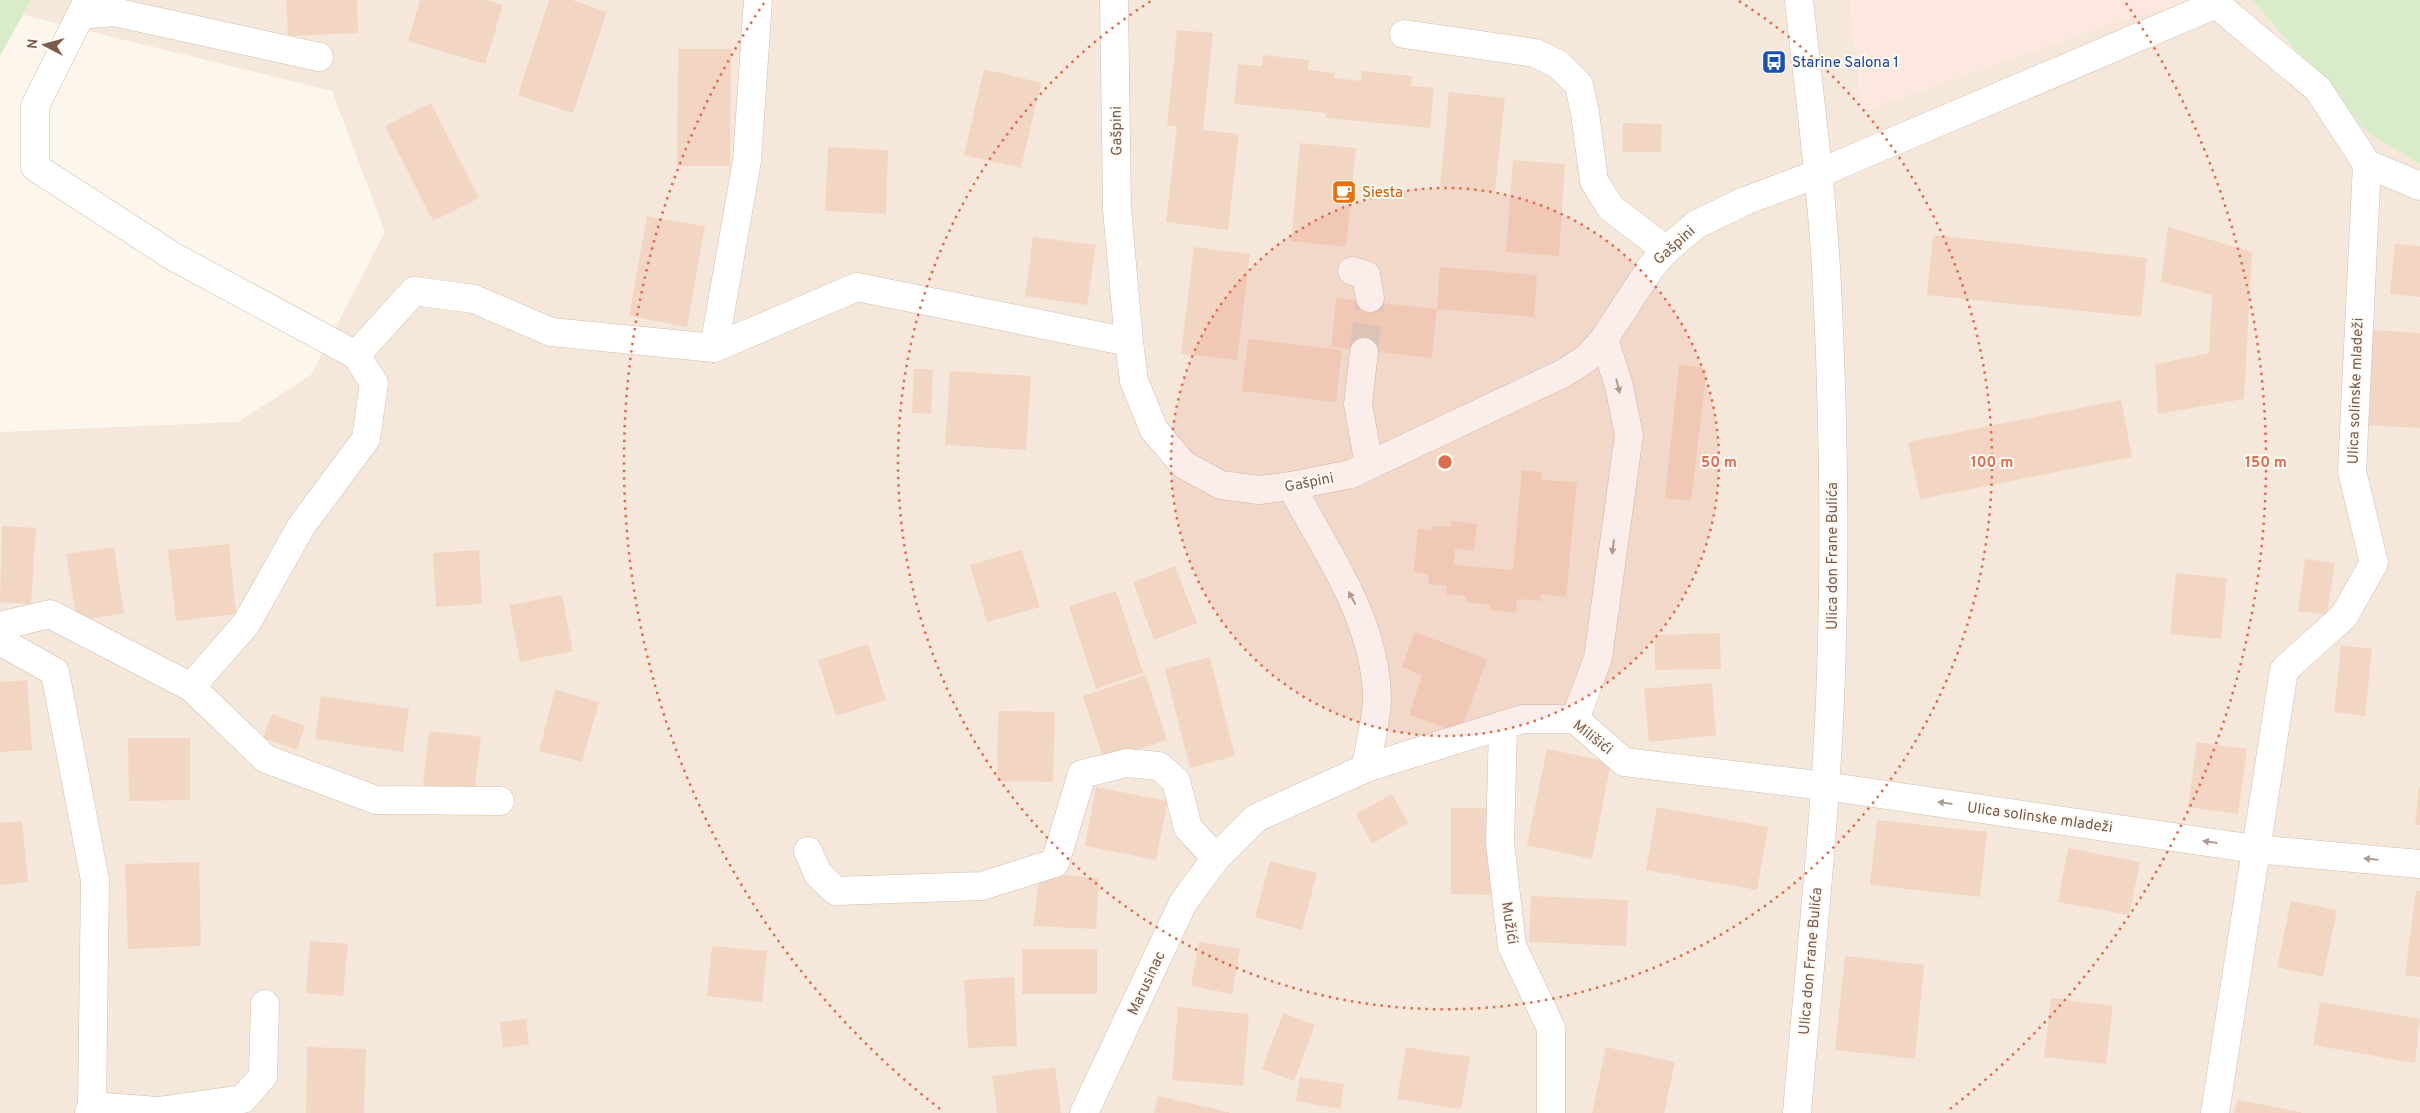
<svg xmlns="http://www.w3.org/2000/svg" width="2420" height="1113" font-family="Overpass,sans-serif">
  <rect width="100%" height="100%" fill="#fdf6ec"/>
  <!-- residential -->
  <polygon fill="#f5e8da" points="31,0 1850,0 1862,111 2116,22 2191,0 2252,0 2368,133 2420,164 2420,1113 0,1113 0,432 238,422 311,375 385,232 332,91 23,15"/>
  <!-- commercial -->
  <polygon fill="#fde8e0" points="1850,0 2191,0 2116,22 1862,111"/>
  <!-- green -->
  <g fill="#d8ecc9">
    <polygon points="0,0 31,0 0,56"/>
    <polygon points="2252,0 2420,0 2420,164 2368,133"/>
  </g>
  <!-- building -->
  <g fill="#f3d5c3">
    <polygon points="286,0 357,0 358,33 288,36"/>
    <polygon points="420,0 485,0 503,5 485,64 408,41"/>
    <polygon points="549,0 572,0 607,12 573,113 518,95"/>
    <polygon points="1177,30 1213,33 1203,130 1239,134 1228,230 1166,222 1177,126 1167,126"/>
    <polygon points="678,49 731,49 730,166 677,166"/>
    <polygon points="1263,55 1309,60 1308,70 1335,73 1334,78 1361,81 1362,71 1412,76 1411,86 1434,88 1430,128 1326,118 1326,113 1234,104 1238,64 1262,66"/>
    <polygon points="984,69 1041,83 1021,168 964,155"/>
    <polygon points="1449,92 1505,98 1495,192 1440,187"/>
    <polygon points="431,103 479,198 433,221 385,126"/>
    <polygon points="1623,123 1662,124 1661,152 1622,152"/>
    <polygon points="1300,143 1356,148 1346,247 1291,241"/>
    <polygon points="828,147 888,150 886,214 825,211"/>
    <polygon points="1513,160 1565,164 1559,256 1506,252"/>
    <polygon points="647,216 705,226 687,327 629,316"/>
    <polygon points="2168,227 2252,252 2244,399 2158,414 2155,364 2209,353 2212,295 2161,282"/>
    <polygon points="1933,235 2147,258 2141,317 1927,295"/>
    <polygon points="1033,237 1096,245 1087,305 1025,296"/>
    <polygon points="2395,244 2420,246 2420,297 2390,294"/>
    <polygon points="1194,247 1250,254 1237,360 1181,354"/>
    <polygon points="1440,267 1537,275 1534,317 1437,309"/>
    <polygon points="1336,298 1437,309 1432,358 1331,347"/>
    <polygon points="2370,330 2420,333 2420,428 2364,425"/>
    <polygon points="1248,339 1342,350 1336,402 1242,391"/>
    <polygon points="1679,365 1707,368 1691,501 1665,498"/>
    <polygon points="914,369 933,369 931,414 912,413"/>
    <polygon points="950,371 1031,376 1026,450 945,445"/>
    <polygon points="2121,400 2132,457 1920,499 1908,442"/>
    <polygon points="1522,470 1542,472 1541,480 1577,482 1566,597 1541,594 1541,601 1517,599 1516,613 1490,610 1490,605 1466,602 1466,596 1446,594 1447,586 1428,584 1429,574 1414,572 1418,529 1432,531 1433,526 1451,527 1451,521 1477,524 1474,551 1455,549 1454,565 1513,570"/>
    <polygon points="2,526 36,528 31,604 0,602"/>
    <polygon points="229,544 236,614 176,621 168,550"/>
    <polygon points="114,547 124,613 77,621 66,554"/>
    <polygon points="479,550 482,604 436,607 433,553"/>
    <polygon points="1022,550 1040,607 987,622 970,565"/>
    <polygon points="2305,559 2335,563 2327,615 2298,611"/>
    <polygon points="1175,566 1197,623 1154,640 1133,582"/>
    <polygon points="2176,573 2227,578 2221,639 2170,634"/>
    <polygon points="1116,591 1143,673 1096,689 1069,606"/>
    <polygon points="562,595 573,651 520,662 509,605"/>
    <polygon points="1415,632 1487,659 1460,733 1409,715 1422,675 1402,667"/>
    <polygon points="1720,633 1721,669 1655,670 1655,635"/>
    <polygon points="868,644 886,700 836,716 818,660"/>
    <polygon points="2341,645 2372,649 2365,716 2334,712"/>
    <polygon points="1210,657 1235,756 1190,768 1165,669"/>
    <polygon points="1146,675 1167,740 1104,761 1083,696"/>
    <polygon points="27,680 32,750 0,752 0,682"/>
    <polygon points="1712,683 1716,735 1649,742 1644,689"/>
    <polygon points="555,690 599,702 582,762 539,751"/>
    <polygon points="321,696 409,709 403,752 315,739"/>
    <polygon points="998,711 1055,712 1053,782 997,781"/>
    <polygon points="272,714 305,726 297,750 263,738"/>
    <polygon points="429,731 481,737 474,792 423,786"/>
    <polygon points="128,738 190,738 190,800 129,801"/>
    <polygon points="2197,742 2247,749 2238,814 2188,807"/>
    <polygon points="1547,749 1611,762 1592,859 1527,845"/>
    <polygon points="1096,787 1168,801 1156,860 1085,846"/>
    <polygon points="2419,787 2420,787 2420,825 2415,825"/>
    <polygon points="1392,794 1408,823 1372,844 1356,814"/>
    <polygon points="1657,807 1768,827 1757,890 1646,870"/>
    <polygon points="1451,808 1490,808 1491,895 1451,894"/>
    <polygon points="1877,820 1987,832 1980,897 1870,885"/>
    <polygon points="22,821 28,882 0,885 0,823"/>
    <polygon points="2068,848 2140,862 2129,915 2058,902"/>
    <polygon points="1270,861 1317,873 1302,930 1255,917"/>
    <polygon points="199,862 201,946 128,949 125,864"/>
    <polygon points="1040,872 1099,879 1096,929 1033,926"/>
    <polygon points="2416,891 2420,891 2420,977 2405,975"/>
    <polygon points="1531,896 1628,900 1626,946 1529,942"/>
    <polygon points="2291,901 2337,910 2323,977 2277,967"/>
    <polygon points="310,941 348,944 343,996 306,993"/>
    <polygon points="1199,942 1240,949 1232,994 1191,986"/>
    <polygon points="712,946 767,951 762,1002 707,996"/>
    <rect x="1022" y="949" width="75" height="45"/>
    <polygon points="1845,956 1924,965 1915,1059 1835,1050"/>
    <polygon points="1014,977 1017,1046 968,1048 964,980"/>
    <polygon points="2051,998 2113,1006 2106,1064 2044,1057"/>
    <polygon points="2320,1002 2420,1019 2415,1063 2313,1045"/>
    <polygon points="1178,1007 1249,1014 1243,1086 1172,1080"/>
    <polygon points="1283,1013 1315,1025 1294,1081 1262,1069"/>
    <polygon points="526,1019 529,1044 503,1048 500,1022"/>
    <polygon points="307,1047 366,1049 364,1113 306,1113"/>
    <polygon points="1406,1047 1470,1057 1461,1109 1397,1099"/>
    <polygon points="1606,1047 1675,1062 1664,1113 1592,1113"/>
    <polygon points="1055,1067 1061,1113 997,1113 992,1076"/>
    <polygon points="1300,1077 1344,1084 1340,1109 1296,1101"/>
    <polygon points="1158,1096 1229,1112 1229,1113 1154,1113"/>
    <polygon points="2237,1100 2301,1112 2301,1113 2234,1113"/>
  </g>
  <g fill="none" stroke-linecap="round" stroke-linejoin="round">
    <!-- minor-tunnel -->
    <polyline stroke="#dcd0c4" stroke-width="28" stroke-dasharray="28 14" stroke-linecap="butt" points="1364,352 1370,298"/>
    <defs>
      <g id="minor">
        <polyline points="88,0 35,106 35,167 174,257 356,355 414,291 474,299 551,332 714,348 857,287 1129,342"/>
        <polyline points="1114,0 1117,209 1129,342 1134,381 1154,430 1184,465 1221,485 1259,490 1291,486 1351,474 1564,373 1587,358 1604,339 1651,267 1666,250 1697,224 1745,201 1817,174 2216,4 2318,89 2367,164 2420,186"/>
        <polyline points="81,15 114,12 319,57"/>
        <polyline points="1404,34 1535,53 1558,64 1579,85 1585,113 1594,181 1611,208 1666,250"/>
        <polyline points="1352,271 1366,275 1370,298"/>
        <polyline points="714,348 747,161 758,0"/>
        <polyline points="1364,352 1358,404 1369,465"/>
        <path d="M1291,486C1327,553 1375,619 1377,697C1377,720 1369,746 1366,768"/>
        <polyline points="0,626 50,614 191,687 246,624 302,525 366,439 374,383 356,355"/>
        <polyline points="0,641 55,672 95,880 92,1106 89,1113"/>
        <polyline points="191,687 266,759 376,800 500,801"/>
        <polyline points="1575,719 1598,658 1629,435 1619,386 1604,339"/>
        <polyline points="1503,725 1500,843 1512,946 1551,1028 1551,1113"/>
        <polyline points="808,851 818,874 836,891 982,886 1055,863 1082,774 1127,763 1159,766 1176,781 1188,828 1216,858"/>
        <polyline points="92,1106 158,1111 243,1099 263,1076 265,1004"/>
        <polyline points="1084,1113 1183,903 1216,858 1256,818 1366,768 1522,719 1575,719 1624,762 1825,786 2255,849 2420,864"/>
        <path d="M1797,1113C1810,955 1829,796 1832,638C1835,528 1833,417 1828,307C1824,204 1810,102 1799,0"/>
        <polyline points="2215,1113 2284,670 2344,616 2374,563 2352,471 2367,164"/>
      </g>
    </defs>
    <!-- minor casing -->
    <use href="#minor" stroke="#d1beb0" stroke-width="29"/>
    <!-- minor -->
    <use href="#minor" stroke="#fff" stroke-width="28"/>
  </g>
  <!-- one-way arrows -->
  <defs><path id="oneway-solid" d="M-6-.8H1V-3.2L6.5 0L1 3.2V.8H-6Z" transform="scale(1.25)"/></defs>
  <g fill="#af9d94">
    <use href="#oneway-solid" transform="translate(1618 386) rotate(76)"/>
    <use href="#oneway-solid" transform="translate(1613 547) rotate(98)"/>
    <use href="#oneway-solid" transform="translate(1352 598) rotate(-118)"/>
    <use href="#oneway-solid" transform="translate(1945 803) rotate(-172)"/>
    <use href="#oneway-solid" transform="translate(2210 842) rotate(-172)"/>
    <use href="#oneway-solid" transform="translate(2371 859) rotate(-175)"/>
  </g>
  <!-- distance rings -->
  <circle cx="1445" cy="462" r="274" fill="#dc6d51" fill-opacity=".12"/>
  <g fill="none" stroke="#dc6d51" stroke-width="2.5" stroke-dasharray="2.5 5">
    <circle cx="1445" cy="462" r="274"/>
    <path d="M1739 1A547 547 0 1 1 1151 1"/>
    <path d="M940 1109A821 821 0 0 1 764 3M2126 3A821 821 0 0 1 1950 1109"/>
  </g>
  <!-- icons -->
  <defs>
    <symbol id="bus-square" viewBox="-11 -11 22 22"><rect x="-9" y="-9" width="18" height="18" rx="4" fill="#1a4fb4" stroke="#fffaf3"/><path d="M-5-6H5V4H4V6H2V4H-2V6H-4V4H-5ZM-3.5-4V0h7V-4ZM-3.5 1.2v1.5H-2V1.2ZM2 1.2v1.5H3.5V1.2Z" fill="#fff"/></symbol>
    <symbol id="cafe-square" viewBox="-11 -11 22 22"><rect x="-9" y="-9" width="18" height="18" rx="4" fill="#e8710a" stroke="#fffaf3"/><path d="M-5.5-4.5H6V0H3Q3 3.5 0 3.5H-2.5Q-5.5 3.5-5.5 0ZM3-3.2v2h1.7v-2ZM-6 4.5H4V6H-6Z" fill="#fff"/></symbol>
  </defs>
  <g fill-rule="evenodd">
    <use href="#bus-square" x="1760" y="48" width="28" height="28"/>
    <use href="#cafe-square" x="1330" y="178" width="28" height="28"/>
  </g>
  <g text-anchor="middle" stroke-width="4" stroke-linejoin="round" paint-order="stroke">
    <!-- transit labels -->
    <g font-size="15" fill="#164399" stroke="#fffaf3" text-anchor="start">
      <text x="1792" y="67">Starine Salona 1</text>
    </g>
    <!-- street labels -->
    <g font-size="15" fill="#7a5c4d" stroke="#fffaf3">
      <text transform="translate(1116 131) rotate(-91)" y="5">Gašpini</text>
      <text transform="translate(1674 245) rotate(-42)" y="5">Gašpini</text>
      <text transform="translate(2355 391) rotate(-88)" y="5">Ulica solinske mladeži</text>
      <text transform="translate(1309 482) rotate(-11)" y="5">Gašpini</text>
      <text transform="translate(1832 556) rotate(-90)" y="5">Ulica don Frane Bulića</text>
      <text transform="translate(1593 737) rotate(38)" y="5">Milišići</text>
      <text transform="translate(2040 817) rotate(8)" y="5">Ulica solinske mladeži</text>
      <text transform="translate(1510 923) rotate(81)" y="5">Mužići</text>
      <text transform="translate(1810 961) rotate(-85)" y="5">Ulica don Frane Bulića</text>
      <text transform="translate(1146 983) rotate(-65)" y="5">Marusinac</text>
    </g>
    <!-- food labels -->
    <g font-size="15" fill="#c56008" stroke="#fffaf3" text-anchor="start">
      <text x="1362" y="197">Siesta</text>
    </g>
  </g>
  <circle cx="1445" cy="462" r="8" fill="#dc6d51" stroke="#fffaf3" stroke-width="2.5"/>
  <g font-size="15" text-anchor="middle" font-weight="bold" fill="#dc6d51" stroke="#fffaf3" stroke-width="4" stroke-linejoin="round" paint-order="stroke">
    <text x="1719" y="467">50 m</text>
    <text x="1992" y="467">100 m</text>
    <text x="2266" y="467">150 m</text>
  </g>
  <!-- north arrow -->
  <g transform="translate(45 45) rotate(276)" stroke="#fffaf3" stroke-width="4" paint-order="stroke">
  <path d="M0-4L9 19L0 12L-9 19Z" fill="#7a5c4d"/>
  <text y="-8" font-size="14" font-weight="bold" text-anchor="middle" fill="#7a5c4d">N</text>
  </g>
</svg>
